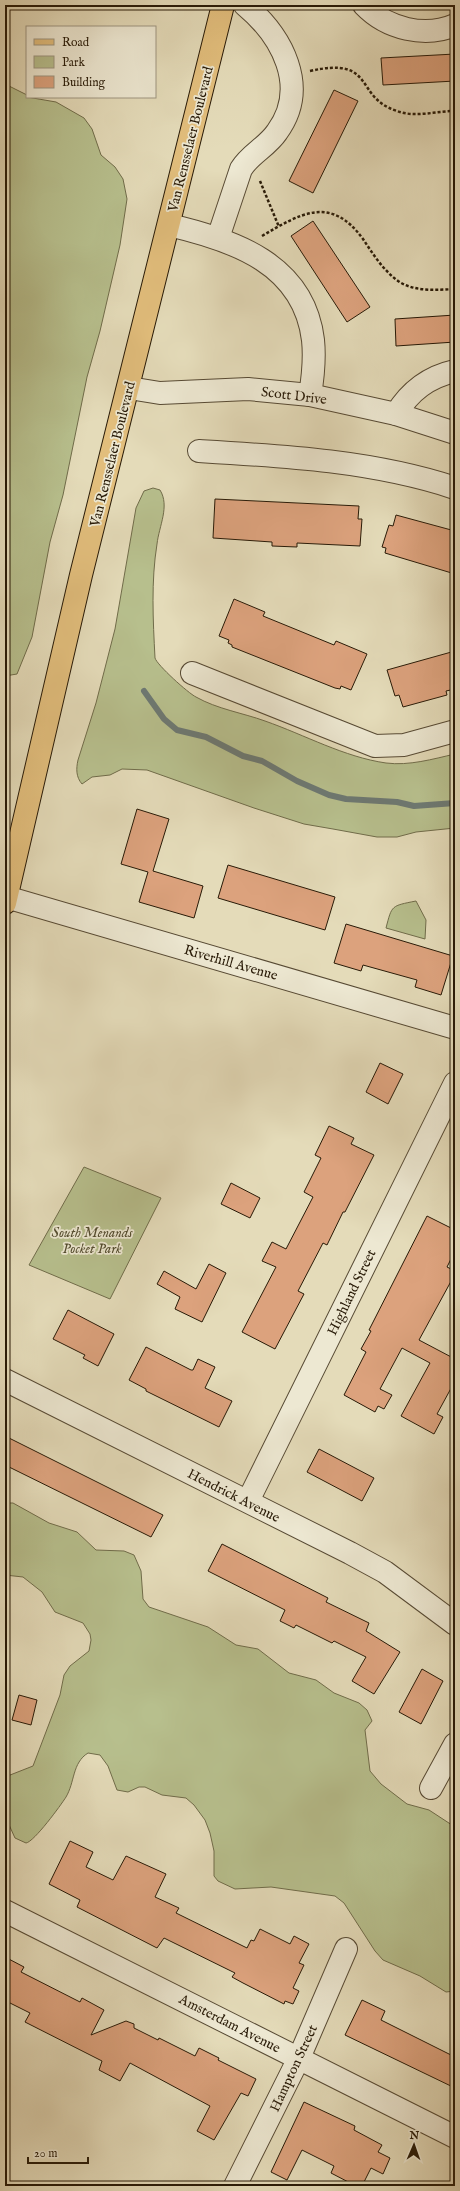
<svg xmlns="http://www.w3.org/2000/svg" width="460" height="2191" font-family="'IM FELL English',serif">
  <rect width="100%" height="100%" fill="#e4dbb9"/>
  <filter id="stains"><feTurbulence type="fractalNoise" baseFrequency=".005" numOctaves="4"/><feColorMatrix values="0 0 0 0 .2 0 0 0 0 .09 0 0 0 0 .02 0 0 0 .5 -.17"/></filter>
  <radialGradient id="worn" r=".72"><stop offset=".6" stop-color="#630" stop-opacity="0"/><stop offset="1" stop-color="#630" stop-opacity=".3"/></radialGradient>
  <!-- green -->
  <g fill="#b7bf8d" stroke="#706c4a">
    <polygon points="5,84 27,95 27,97 56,102 84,118 92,129 101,155 115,167 123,179 127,199 120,245 100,331 87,377 63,495 50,542 32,637 17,674 5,676"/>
    <path d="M153,488L160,490C170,506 159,526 157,544C151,581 153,620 155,658C157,665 188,693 196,697C217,709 243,713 265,721C305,735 344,757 386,763C409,766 433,759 455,754V828L416,832L397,837H377L333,829L304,824L254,808L147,770L122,769L110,775L92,777L82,784C76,777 76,769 78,760L96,703L115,629L136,508L144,491Z"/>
    <path d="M416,901L426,920L425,939L386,928C392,905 391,906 416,901Z"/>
    <polygon points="84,1167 161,1198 110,1299 29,1265"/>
    <path d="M5,1503H13L49,1523L77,1532L96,1550L124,1551L134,1555L141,1571L143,1599L149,1607L208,1627L236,1645L258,1649L289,1673L316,1680L334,1693L359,1703L367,1710L372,1721L365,1730L370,1771L381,1784L407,1804L429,1810L455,1827V1991L446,1992L420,1976L383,1960L375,1951L344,1903L335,1896L271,1887L235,1889L218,1881L214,1876V1851L210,1833L205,1820L194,1805L186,1798L162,1795L145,1787H139L128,1792L117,1790L108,1766L100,1755L88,1753C72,1763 75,1782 66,1797C61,1805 34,1842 26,1843L15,1838L5,1816V1777L33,1766L60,1695L64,1675L70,1666L89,1651L91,1640L90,1634L83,1623L55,1612L42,1592L23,1577L5,1575Z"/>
  </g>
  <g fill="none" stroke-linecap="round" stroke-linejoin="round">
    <!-- stream -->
    <polyline stroke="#6d7973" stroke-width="6" points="144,691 164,719 177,730 206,737 243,756 262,761 297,781 329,795 346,799 397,802 414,806 455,803"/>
  </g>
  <!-- building -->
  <g fill="#dca27d" stroke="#281a07">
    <polygon points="455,54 455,81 383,85 381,58"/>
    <polygon points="334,90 358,101 313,193 289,181"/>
    <polygon points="313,221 370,307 347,322 291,236"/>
    <polygon points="455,315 455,342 396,346 395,319"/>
    <polygon points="215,499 359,506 358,519 362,519 360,546 297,543 297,547 272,546 272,542 213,538"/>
    <polygon points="396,515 455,531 455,574 385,553 386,548 382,547 389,525 393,526"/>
    <polygon points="234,599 265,612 263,616 334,645 336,641 367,654 351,690 341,686 340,689 335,688 232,647 232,645 228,643 229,640 219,636"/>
    <polygon points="455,651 455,689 446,691 447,695 403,707 399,695 395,696 387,670"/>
    <polygon points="137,809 169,819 153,871 203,886 194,918 139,902 148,872 121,864"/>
    <polygon points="228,865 335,897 325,930 218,898"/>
    <polygon points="346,924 453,956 441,995 415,987 417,980 363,965 361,971 334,963"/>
    <polygon points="380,1063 403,1074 388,1104 366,1092"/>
    <polygon points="329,1126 354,1138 351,1144 374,1155 345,1212 343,1212 327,1245 323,1243 298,1291 304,1294 275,1349 242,1332 276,1267 262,1261 272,1242 286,1249 313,1197 304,1192 321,1158 315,1155"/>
    <polygon points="231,1183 260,1198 250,1218 221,1204"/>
    <polygon points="427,1216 455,1230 455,1251 447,1267 455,1271 455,1274 419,1340 455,1359 455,1381 437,1414 443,1417 434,1434 401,1416 430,1363 402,1348 380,1389 392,1395 384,1409 378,1406 375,1412 344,1395 366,1352 361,1349 371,1331 369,1330"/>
    <polygon points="209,1264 226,1273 202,1322 175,1309 180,1297 157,1284 164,1271 196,1289"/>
    <polygon points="68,1310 114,1334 98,1366 83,1358 85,1355 53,1339"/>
    <polygon points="146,1347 191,1370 193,1370 198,1359 215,1367 205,1388 232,1401 219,1427 146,1391 146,1389 129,1380"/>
    <polygon points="5,1436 163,1515 151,1537 5,1465"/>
    <polygon points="319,1449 374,1478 362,1501 307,1472"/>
    <polygon points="222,1544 328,1598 326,1602 369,1623 366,1631 400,1652 374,1694 352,1681 366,1657 334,1641 332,1643 296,1625 294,1628 280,1621 285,1610 208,1571"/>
    <polygon points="422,1669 443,1681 421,1724 399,1712"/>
    <polygon points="19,1695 37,1700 31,1725 12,1720"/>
    <polygon points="70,1841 93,1852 86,1867 113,1880 126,1856 166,1874 155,1897 179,1908 176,1913 247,1948 251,1940 254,1941 260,1929 290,1944 294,1936 309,1944 299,1963 304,1965 293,1988 299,1991 293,2004 285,2001 284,2004 243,1983 232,1977 235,1973 164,1938 157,1948 77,1907 80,1900 49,1884"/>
    <polygon points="5,1957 24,1967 21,1972 80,2002 82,1998 104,2010 91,2035 126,2021 134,2024 134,2028 158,2040 159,2038 195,2056 199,2048 219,2058 218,2060 256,2079 248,2096 241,2093 214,2140 197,2131 210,2106 130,2063 120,2081 99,2070 102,2061 25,2022 30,2013 6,2001 5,2004"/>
    <polygon points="362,2000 385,2011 381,2020 455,2057 455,2088 345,2035"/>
    <polygon points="304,2102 355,2126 354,2130 382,2145 378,2152 390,2158 383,2174 371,2168 362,2186 356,2186 331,2173 334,2166 302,2150 287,2180 271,2172"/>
  </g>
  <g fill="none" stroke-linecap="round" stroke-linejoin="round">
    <defs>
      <g id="minor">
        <path d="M364,5C387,29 425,38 455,25"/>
        <path d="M169,225C234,240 304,264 313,340C315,359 313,377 310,395"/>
        <path d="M218,238L241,169C250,154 267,147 277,132C310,87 282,36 245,5"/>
        <polyline points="129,388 160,393 248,389 310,395 396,414 455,433"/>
        <path d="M396,414C410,391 428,377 455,371"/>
        <path d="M199,451C284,456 374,461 455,488"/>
        <polyline points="192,673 375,746 404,745 455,731"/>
        <polyline points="6,897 455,1028"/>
        <polyline points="5,1380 350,1553 385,1572 455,1624"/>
        <polyline points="248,1501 455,1083"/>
        <polyline points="431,1788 455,1744"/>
        <polyline points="5,1911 455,2137"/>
        <polyline points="235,2186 299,2058 346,1949"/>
      </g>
      <polyline id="major" points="5,903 81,575 223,5"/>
    </defs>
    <!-- minor casing -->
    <use href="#minor" stroke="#574a34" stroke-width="24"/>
    <!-- major casing -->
    <use href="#major" stroke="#281a07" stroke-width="24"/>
    <!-- path -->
    <g stroke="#281a07" stroke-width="2.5" stroke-dasharray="3 2" stroke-linecap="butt">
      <path d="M310,71C377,56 353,97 397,111C415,118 436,111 455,111"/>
      <polyline points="260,181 279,227"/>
      <path d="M262,236C301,213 331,195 363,239C373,254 383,270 398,281C414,292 437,290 455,289"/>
    </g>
    <!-- minor -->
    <use href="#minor" stroke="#ede8d2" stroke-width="22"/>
    <!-- major -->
    <use href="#major" stroke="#e2be7c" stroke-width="22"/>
  </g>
  <g text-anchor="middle" stroke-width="3.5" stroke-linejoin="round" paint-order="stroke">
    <!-- street labels -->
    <g font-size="14" fill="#281a07" stroke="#ede8d2">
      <text transform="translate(190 139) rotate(-76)" y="5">Van Rensselaer Boulevard</text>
      <text transform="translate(294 395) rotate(7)" y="5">Scott Drive</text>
      <text transform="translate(112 454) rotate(-76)" y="5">Van Rensselaer Boulevard</text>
      <text transform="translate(231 962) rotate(16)" y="5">Riverhill Avenue</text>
      <text transform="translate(351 1292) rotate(-64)" y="5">Highland Street</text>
      <text transform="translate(234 1495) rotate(27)" y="5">Hendrick Avenue</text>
      <text transform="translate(230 2023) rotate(27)" y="5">Amsterdam Avenue</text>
      <text transform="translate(293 2068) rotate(-65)" y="5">Hampton Street</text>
    </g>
    <!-- park labels -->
    <g font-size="14" font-style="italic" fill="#534c2f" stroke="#ede8d2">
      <text x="92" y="1237">South Menands<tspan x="92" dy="16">Pocket Park</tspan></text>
    </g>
  </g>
  <!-- margin -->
  <rect width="460" height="2191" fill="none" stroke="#e4dbb9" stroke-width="20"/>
  <rect x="6" y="6" width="448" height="2179" fill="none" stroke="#281a07" stroke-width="2"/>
  <rect x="10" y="10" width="440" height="2171" fill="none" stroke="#281a07"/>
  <!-- legend -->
  <rect x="26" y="26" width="130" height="72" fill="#ede8d2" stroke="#9e9681"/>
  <rect x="34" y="39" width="20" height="6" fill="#e2be7c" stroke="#9e9681"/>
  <text x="62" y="46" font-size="12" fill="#281a07">Road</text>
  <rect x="34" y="56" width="20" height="12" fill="#b7bf8d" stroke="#9e9681"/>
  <text x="62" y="66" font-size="12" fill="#281a07">Park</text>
  <rect x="34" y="76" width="20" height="12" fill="#dca27d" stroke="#9e9681"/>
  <text x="62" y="86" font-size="12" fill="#281a07">Building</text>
  <!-- north arrow -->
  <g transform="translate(414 2145) rotate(2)" stroke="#ede8d2" stroke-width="3" paint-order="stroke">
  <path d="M0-3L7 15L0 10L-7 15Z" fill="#281a07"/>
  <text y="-6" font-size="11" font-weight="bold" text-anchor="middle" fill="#281a07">N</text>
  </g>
  <!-- scale -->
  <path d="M28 2157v6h60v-6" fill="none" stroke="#281a07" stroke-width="2"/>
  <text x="34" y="2157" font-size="12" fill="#281a07" stroke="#ede8d2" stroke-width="3" paint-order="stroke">20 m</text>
  <rect width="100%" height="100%" filter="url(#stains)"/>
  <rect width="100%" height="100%" fill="url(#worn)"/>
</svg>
